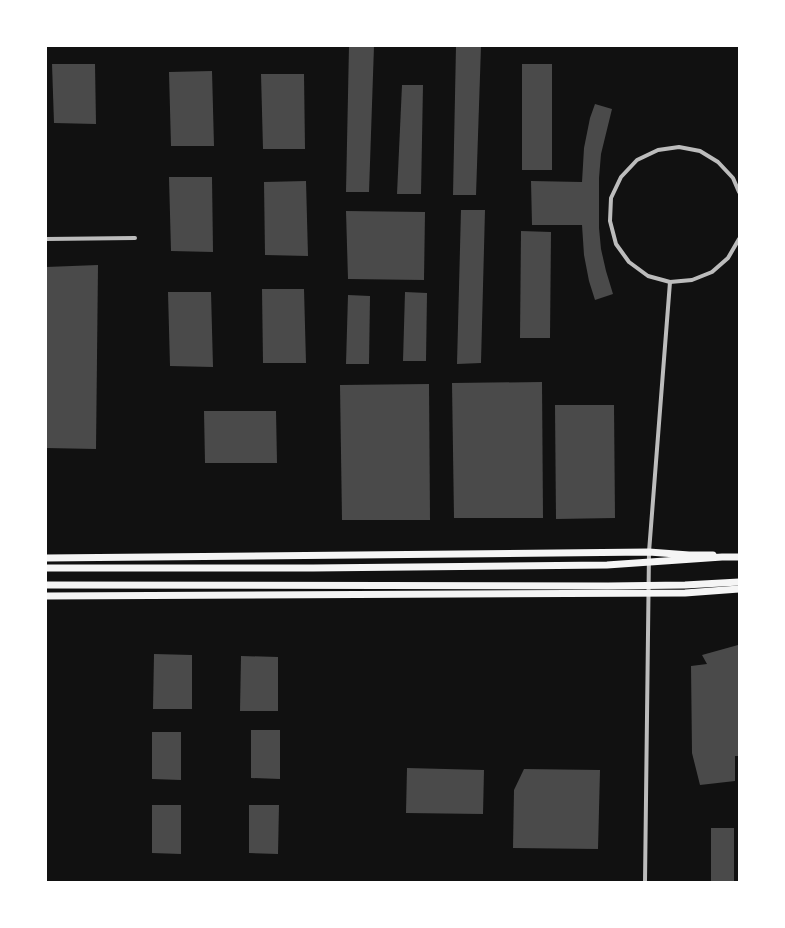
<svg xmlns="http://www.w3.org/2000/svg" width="785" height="928" font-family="'Source Sans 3',sans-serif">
  <rect width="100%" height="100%" fill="#111"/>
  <!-- building -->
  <g fill="#4a4a4a">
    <polygon points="349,46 374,46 369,192 346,192"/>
    <polygon points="456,46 481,46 476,195 453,195"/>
    <polygon points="52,64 95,64 96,124 54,123"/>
    <rect x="522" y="64" width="30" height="106"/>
    <polygon points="212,71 214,146 171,146 169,72"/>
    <polygon points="261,74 304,74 305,149 263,149"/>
    <polygon points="402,85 423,85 421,194 397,194"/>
    <polygon points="595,104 612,109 601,154 599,178 599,228 601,249 606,271 613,294 595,300 589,281 584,255 582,225 532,225 531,181 582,182 584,148 590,118"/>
    <polygon points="169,177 212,177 213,252 171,251"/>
    <polygon points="306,181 308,256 265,255 264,182"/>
    <polygon points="461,210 485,210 481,363 457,364"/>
    <polygon points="346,211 425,212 424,280 348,279"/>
    <polygon points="521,231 551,232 550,338 520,338"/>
    <polygon points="98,265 96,449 46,448 46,267"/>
    <polygon points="262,289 304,289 306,363 263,363"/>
    <polygon points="168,292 211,292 213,367 170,366"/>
    <polygon points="405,292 427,293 426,361 403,361"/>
    <polygon points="348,295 370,296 369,364 346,364"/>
    <polygon points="542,382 543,518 454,518 452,383"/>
    <polygon points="429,384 430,520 342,520 340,385"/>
    <polygon points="555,405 614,405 615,518 556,519"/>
    <polygon points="204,411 276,411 277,463 205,463"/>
    <polygon points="738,645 739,648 739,756 735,756 735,781 700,785 692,753 691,666 707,664 702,655"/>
    <polygon points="154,654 192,655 192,709 153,709"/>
    <polygon points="241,656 278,657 278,711 240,711"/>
    <polygon points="251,730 280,730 280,779 251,778"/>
    <polygon points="152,732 181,732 181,780 152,779"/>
    <polygon points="407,768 484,770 483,814 406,813"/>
    <polygon points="524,769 600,770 598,849 513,848 514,790"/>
    <polygon points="152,805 181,805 181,854 152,853"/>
    <polygon points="249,805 279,805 278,854 249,853"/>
    <rect x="711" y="828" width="23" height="54"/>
  </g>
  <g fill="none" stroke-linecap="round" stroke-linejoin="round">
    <!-- minor -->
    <g stroke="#bcbcbc" stroke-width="4">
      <polyline points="739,192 733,178 718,162 700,151 679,147 658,150 637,160 621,177 611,198 610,221 616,244 629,262 648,276 670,282 692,280 712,272 728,258 739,239"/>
      <polyline points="46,239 135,238"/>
      <polyline points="645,882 649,552 670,282"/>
    </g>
    <!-- primary -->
    <g stroke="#f5f5f5" stroke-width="7">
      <polyline points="46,558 649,552 689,555 713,555"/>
      <polyline points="46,596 685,593 739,589"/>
    </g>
    <!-- trunk -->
    <g stroke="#f5f5f5" stroke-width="7">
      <polyline points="46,568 313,568 607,565 722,557 739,557"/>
      <polyline points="46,585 608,586 685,585 739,582"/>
    </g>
  </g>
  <!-- border -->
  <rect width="785" height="928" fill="none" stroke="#ffffff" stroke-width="94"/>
</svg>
